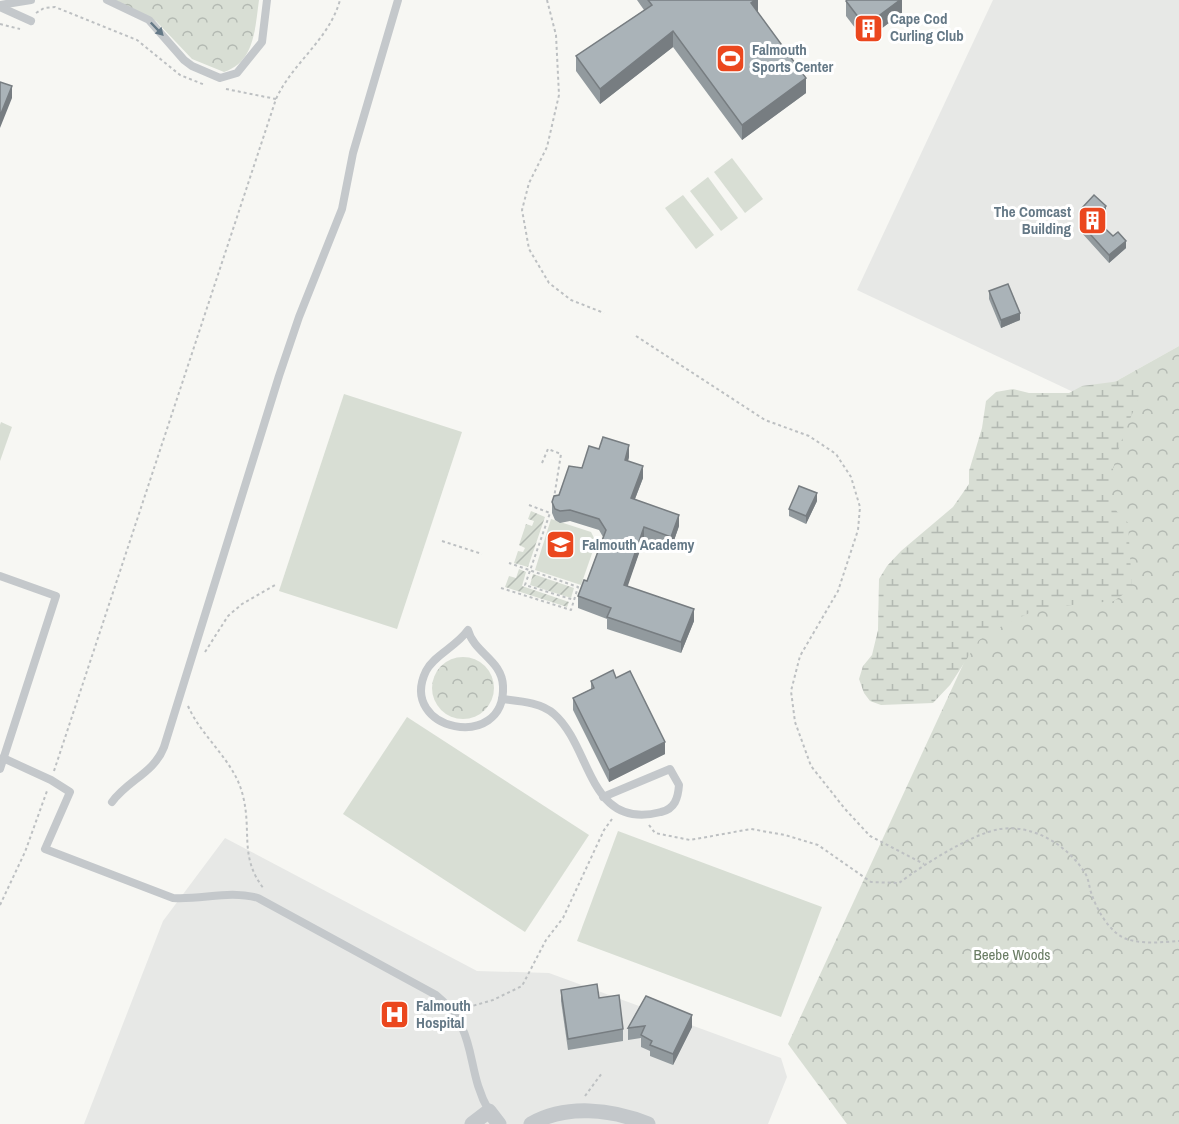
<svg xmlns="http://www.w3.org/2000/svg" width="1179" height="1124" font-family="'Archivo Narrow',sans-serif">
  <defs>
    <pattern id="forest-crowns" width="20" height="18" patternUnits="userSpaceOnUse" patternTransform="scale(1.5)"><rect width="20" height="18" fill="#d8ded4"/><path d="M2 6a3 3 0 1 1 6 0M12 15a3 3 0 1 1 6 0" fill="none" stroke="#b3b9b2"/></pattern>
    <pattern id="wetland-marsh" width="20" height="14" patternUnits="userSpaceOnUse" patternTransform="scale(1.5)"><rect width="20" height="14" fill="#d8ded4"/><path d="M1 5h8M5 5V1M11 12h8M15 12V8" fill="none" stroke="#b3b9b2"/></pattern>
    <pattern id="garden-furrows" width="10" height="10" patternUnits="userSpaceOnUse" patternTransform="scale(1.5)"><rect width="10" height="10" fill="#d8ded4"/><path d="M-1 1l2-2M0 10L10 0M9 11l2-2" fill="none" stroke="#b3b9b2"/></pattern>
  </defs>
  <rect width="100%" height="100%" fill="#f7f7f3"/>
  <!-- built -->
  <g fill="#e7e8e6">
    <polygon points="993,0 1179,0 1179,346 1086,398 857,290"/>
    <polygon points="225,838 477,971 549,973 781,1058 787,1077 768,1124 84,1124 163,921"/>
  </g>
  <!-- grass -->
  <g fill="#d8ded4">
    <polygon points="732,158 763,199 745,213 714,172"/>
    <polygon points="708,177 738,218 721,231 690,191"/>
    <polygon points="683,195 714,235 696,249 665,208"/>
    <polygon points="344,394 462,432 397,629 279,591"/>
    <polygon points="1,422 12,427 0,461 0,425"/>
    <polygon points="551,519 591,532 596,542 581,585 535,570"/>
    <polygon points="407,717 589,835 525,932 343,814"/>
    <polygon points="618,831 822,907 781,1017 577,941"/>
  </g>
  <!-- forest -->
  <g fill="url(#forest-crowns)">
    <path d="M115,0H259C255,28 255,62 224,72L192,59L156,21Z"/>
    <polygon points="1179,346 1179,1124 847,1124 788,1044 1086,398"/>
    <circle cx="463" cy="688" r="31"/>
  </g>
  <!-- wetland -->
  <path fill="url(#wetland-marsh)" d="M1120,381L1131,382L1139,391V398C1128,424 1103,477 1113,505C1115,512 1124,517 1128,523L1132,588L1114,601L1041,608L1007,623L979,640L950,685L933,703L881,705L870,701L864,693L859,679L863,666L872,655L878,630L879,579L887,566L901,551L953,507L969,484V471L982,428L986,401L996,392L1013,389L1029,393H1069L1082,386Z"/>
  <!-- garden -->
  <g fill="url(#garden-furrows)">
    <polygon points="531,511 545,517 528,567 514,563 518,551 523,552 525,548 519,545 526,524 532,526 534,521 528,519"/>
    <polygon points="519,569 526,572 522,586 569,602 567,607 505,587 509,576 516,578"/>
    <polygon points="533,574 574,588 571,598 530,585"/>
  </g>
  <g fill="none" stroke-linecap="round" stroke-linejoin="round">
    <!-- path -->
    <g stroke="#bdc0c2" stroke-width="2" stroke-dasharray="3 3" stroke-linecap="butt">
      <polyline points="547,0 556,35 559,95 547,147 529,183 522,210 529,249 549,283 571,300 604,313"/>
      <polyline points="36,13 44,8 55,7 137,40 180,75 205,85"/>
      <polyline points="0,24 20,29"/>
      <polyline points="226,89 276,99"/>
      <polyline points="636,336 765,420 809,436 836,454 851,477 860,507 858,530 838,591 800,656 791,691 795,722 811,766 845,809 870,836 924,864"/>
      <polyline points="542,463 548,449 561,454 554,498"/>
      <polyline points="529,505 550,513 525,585 574,600"/>
      <polyline points="442,541 482,554"/>
      <polyline points="501,588 571,610 578,587 509,563"/>
      <polyline points="205,652 228,616 242,604 277,584"/>
      <path d="M188,706C202,738 235,761 243,796C252,832 239,857 264,889"/>
      <path d="M54,771L276,99C293,62 329,40 340,0"/>
      <path d="M649,825L655,833L690,840L751,829L785,835L818,845L871,882L899,883C923,865 971,834 1000,829C1034,824 1068,846 1085,873C1089,879 1089,888 1092,895C1097,910 1109,931 1124,938C1141,945 1162,942 1179,941"/>
      <polyline points="0,905 25,852 47,791"/>
      <polyline points="462,1009 493,1000 522,986 546,940 563,918 604,830 612,819"/>
      <polyline points="585,1096 602,1073"/>
    </g>
    <!-- service -->
    <g stroke="#c4c8cb" stroke-width="8">
      <polyline points="107,0 149,20 184,60 192,66 220,78 237,73 262,42 267,0"/>
      <polyline points="0,5 31,0"/>
      <polyline points="0,7 31,21"/>
      <polyline points="0,576 56,596 0,769"/>
      <path d="M468,630C474,653 502,660 503,686C506,753 397,731 426,671C434,655 456,647 468,630Z"/>
      <path d="M502,699C518,701 541,702 554,714C592,747 588,831 661,812C675,809 678,798 679,785L670,769L603,797"/>
      <path d="M3,758L51,780L70,792L45,849L173,898C202,900 229,890 258,898L436,995C480,1031 464,1068 489,1111"/>
      <path d="M112,802C128,780 154,773 164,747L279,376L299,317L342,209L353,153L398,0"/>
    </g>
    <!-- minor -->
    <g stroke="#c4c8cb" stroke-width="15">
      <polyline points="472,1124 489,1111 499,1124"/>
      <path d="M531,1124C566,1104 612,1109 648,1124"/>
    </g>
  </g>
  <!-- wall -->
  <g fill="#929a9e">
    <polygon points="637,0 758,0 758,13 806,93 742,140 673,47 600,104 576,71 576,56 644,10"/>
    <polygon points="902,0 902,13 865,41 846,16 846,1"/>
    <polygon points="1081,209 1106,214 1098,222 1126,248 1109,263 1081,232 1081,224 1085,221 1081,217"/>
    <polygon points="989,291 1020,320 1001,328 989,299"/>
    <polygon points="629,457 628,461 643,478 635,499 679,526 671,549 644,539 627,586 694,621 681,653 607,629 607,619 578,608 578,596 587,581 603,537 599,530 570,521 560,523 555,520 552,513 552,502 582,468"/>
    <polygon points="817,501 806,524 789,516 789,509"/>
    <polygon points="616,678 665,754 609,782 573,710 573,698 591,689 591,681"/>
    <polygon points="561,990 599,998 623,1029 623,1041 568,1050 561,1001"/>
    <polygon points="646,996 692,1027 673,1065 650,1056 650,1051 641,1047 641,1038 628,1040 628,1028"/>
  </g>
  <!-- shaded-wall -->
  <g fill="#777d81">
    <polygon points="755,0 758,0 758,14 751,3"/>
    <polygon points="900,0 902,0 902,13 865,41 865,26"/>
    <polygon points="673,31 673,47 600,104 600,89"/>
    <polygon points="806,78 806,93 742,140 742,125"/>
    <polygon points="12,86 12,98 0,128 0,116"/>
    <polygon points="1106,206 1106,214 1094,226 1094,218"/>
    <polygon points="1126,241 1126,248 1109,263 1109,255"/>
    <polygon points="1020,313 1020,320 1001,328 1001,320"/>
    <polygon points="629,445 629,457 625,471 625,460"/>
    <polygon points="643,466 643,478 631,509 631,498"/>
    <polygon points="817,493 817,501 806,524 806,516"/>
    <polygon points="679,515 679,526 671,549 671,537"/>
    <polygon points="644,527 644,539 624,597 624,585"/>
    <polygon points="694,609 694,621 681,653 681,642"/>
    <polygon points="665,742 665,754 609,782 609,770"/>
    <polygon points="692,1015 692,1027 673,1065 673,1054"/>
  </g>
  <!-- building -->
  <g fill="#aab3b8" stroke="#777d81" stroke-width="1.5">
    <polygon points="648,0 755,0 751,3 806,78 742,125 673,31 600,89 576,56 652,5"/>
    <polygon points="847,0 900,0 865,26 846,1"/>
    <polygon points="0,82 12,86 0,116"/>
    <polygon points="1094,195 1106,206 1094,218 1113,236 1118,232 1126,241 1109,255 1081,224 1089,217 1081,209"/>
    <polygon points="1008,284 1020,313 1001,320 989,291"/>
    <polygon points="603,437 629,445 625,460 643,466 631,498 679,515 671,537 644,527 624,585 694,609 681,642 607,617 611,608 578,596 584,580 587,581 606,530 599,519 570,510 560,511 555,509 552,502 554,496 559,495 569,466 582,468 589,446 599,449"/>
    <polygon points="799,486 817,493 806,516 789,509"/>
    <polygon points="613,670 616,678 630,671 665,742 609,770 573,698 594,688 591,681"/>
    <polygon points="597,984 599,998 619,995 623,1029 568,1039 561,990"/>
    <polygon points="646,996 692,1015 673,1054 650,1045 652,1041 641,1035 645,1026 628,1028"/>
  </g>
  <!-- one-way arrows -->
  <defs><path id="oneway-solid" d="M-6-.8H1V-3.2L6.5 0L1 3.2V.8H-6Z" transform="scale(1.5)"/></defs>
  <use fill="#647886" href="#oneway-solid" transform="translate(157 29) rotate(46)"/>
  <!-- icons -->
  <defs>
    <symbol id="building-square" viewBox="-11 -11 22 22"><rect x="-9" y="-9" width="18" height="18" rx="4" fill="#eb471e" stroke="#fff"/><path d="M-4-6H4V6H1V3H-1V6H-4ZM-2.5-4.3h1.7v1.8h-1.7ZM.8-4.3h1.7v1.8H.8ZM-2.5-1h1.7V.8h-1.7ZM.8-1h1.7V.8H.8Z" fill="#fff"/></symbol>
    <symbol id="stadium-square" viewBox="-11 -11 22 22"><rect x="-9" y="-9" width="18" height="18" rx="4" fill="#eb471e" stroke="#fff"/><path d="M0-5a6.5 5 0 1 0 0 10a6.5 5 0 1 0 0-10ZM-3.5-1.8h7v3.6h-7Z" fill="#fff"/></symbol>
    <symbol id="school-square" viewBox="-11 -11 22 22"><rect x="-9" y="-9" width="18" height="18" rx="4" fill="#eb471e" stroke="#fff"/><path d="M0-5L7-2L0 1L-7-2ZM-4 1L0 2.5L4 1V4Q0 6-4 4Z" fill="#fff"/></symbol>
    <symbol id="hospital-square" viewBox="-11 -11 22 22"><rect x="-9" y="-9" width="18" height="18" rx="4" fill="#eb471e" stroke="#fff"/><path d="M-5-5h3v3.5h4V-5h3V5h-3V1.5h-4V5h-3Z" fill="#fff"/></symbol>
  </defs>
  <g fill-rule="evenodd">
    <use href="#building-square" x="852" y="12" width="33" height="33"/>
    <use href="#stadium-square" x="714" y="42" width="33" height="33"/>
    <use href="#building-square" x="1076" y="204" width="33" height="33"/>
    <use href="#school-square" x="544" y="528" width="33" height="33"/>
    <use href="#hospital-square" x="378" y="998" width="33" height="33"/>
  </g>
  <g text-anchor="middle" stroke-width="6" stroke-linejoin="round" paint-order="stroke">
    <!-- poi labels -->
    <g font-size="15" font-weight="bold" fill="#647886" stroke="#fff" text-anchor="start">
      <text x="890" y="24">Cape Cod<tspan x="890" dy="17">Curling Club</tspan></text>
      <text x="752" y="55">Falmouth<tspan x="752" dy="17">Sports Center</tspan></text>
      <text x="1071" y="217" text-anchor="end">The Comcast<tspan x="1071" dy="17">Building</tspan></text>
      <text x="582" y="550">Falmouth Academy</text>
      <text x="416" y="1011">Falmouth<tspan x="416" dy="17">Hospital</tspan></text>
    </g>
    <!-- park labels -->
    <g font-size="15" fill="#697c63" stroke="#fff">
      <text x="1012" y="960">Beebe Woods</text>
    </g>
  </g>
</svg>
